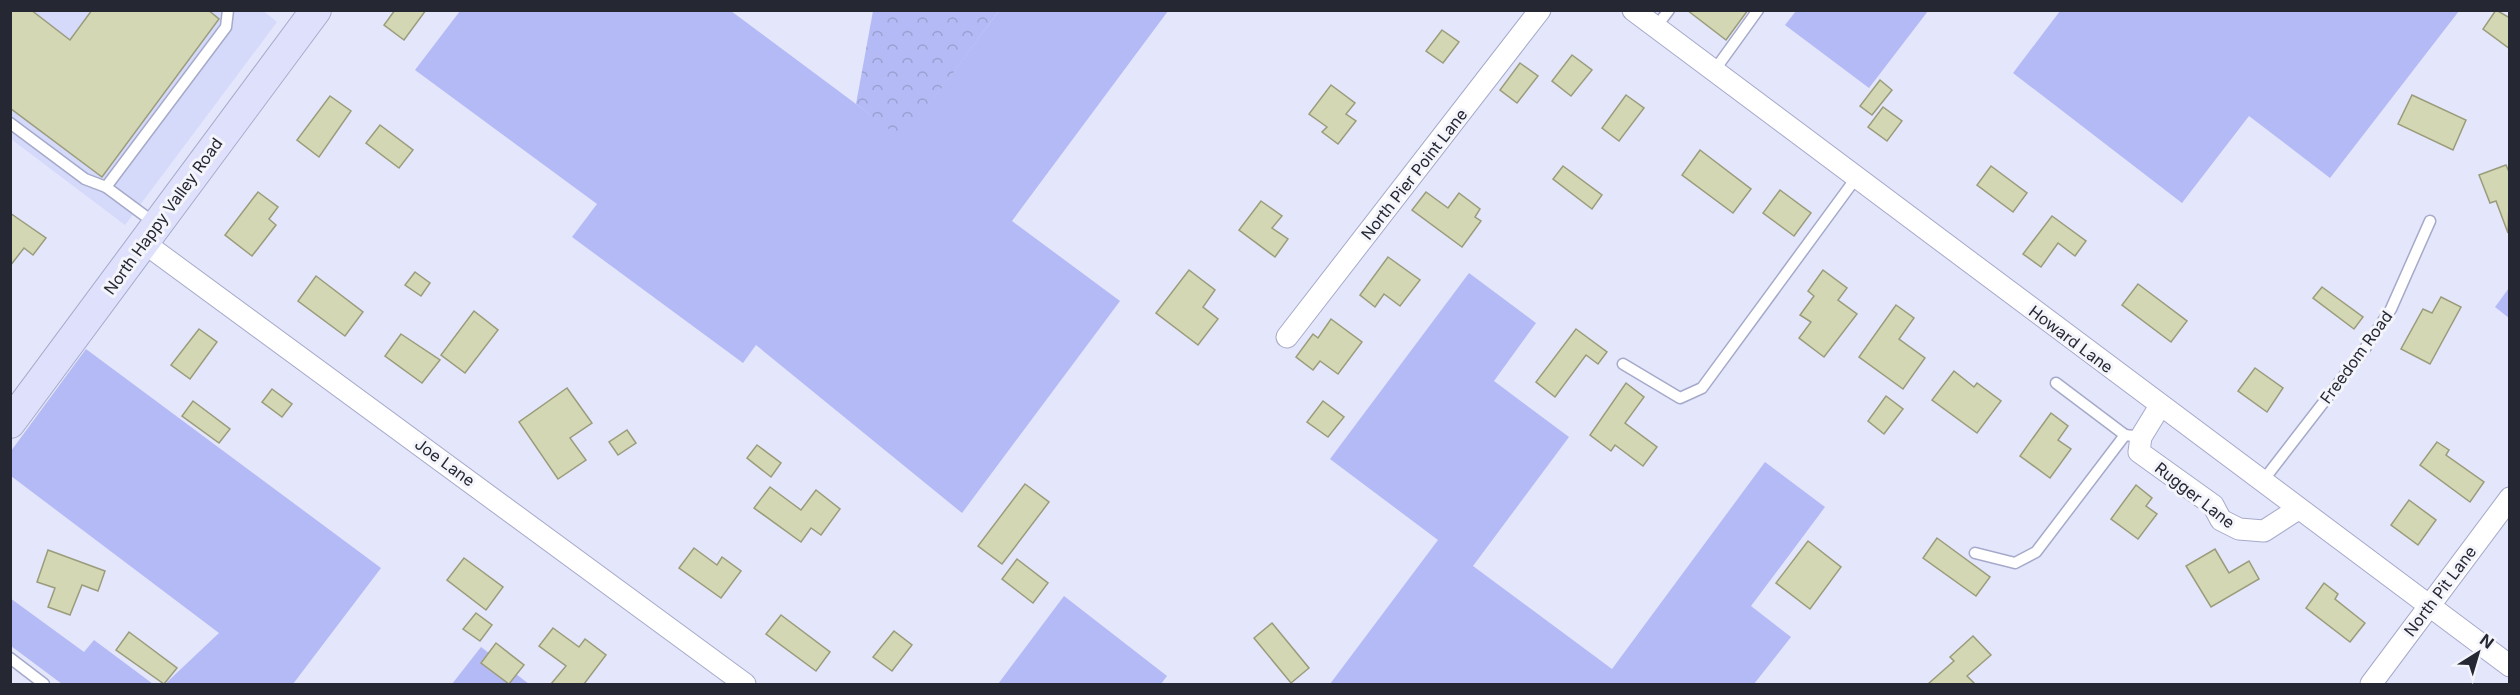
<svg xmlns="http://www.w3.org/2000/svg" width="2520" height="695" font-family="Inter,sans-serif">
  <defs>
    <pattern id="forest-crowns" width="20" height="18" patternUnits="userSpaceOnUse" patternTransform="scale(1.5)"><rect width="20" height="18" fill="#b4baf5"/><path d="M2 6a3 3 0 1 1 6 0M12 15a3 3 0 1 1 6 0" fill="none" stroke="#9ba0d2"/></pattern>
  </defs>
  <rect width="100%" height="100%" fill="#e4e6fb"/>
  <!-- built -->
  <polygon fill="#d5d9fa" points="262,10 277,22 125,225 11,139 10,11"/>
  <!-- green -->
  <g fill="#b4baf5">
    <polygon points="460,11 731,11 903,139 999,11 1168,11 1012,221 1120,301 962,513 756,345 743,363 572,237 597,204 415,70"/>
    <polygon points="1796,11 1796,10 1928,11 1869,88 1785,25"/>
    <polygon points="2060,11 2060,10 2459,11 2330,178 2249,116 2182,203 2013,73"/>
    <polygon points="1469,273 1536,323 1494,381 1569,437 1473,566 1612,669 1765,462 1825,507 1751,606 1791,637 1754,684 1330,684 1438,540 1330,459"/>
    <polygon points="2509,288 2509,318 2495,307"/>
    <polygon points="86,349 381,568 293,684 165,684 219,633 11,476 11,451"/>
    <polygon points="1064,596 1167,676 1161,684 998,684"/>
    <polygon points="10,598 84,652 94,640 153,684 62,684 11,646"/>
    <polygon points="481,647 529,684 452,684"/>
  </g>
  <!-- forest -->
  <polygon fill="url(#forest-crowns)" points="873,11 999,11 903,140 856,104"/>
  <!-- building -->
  <g fill="#d4d7b3" stroke="#9a9c7b" stroke-width="1.5">
    <polygon points="10,10 31,10 70,40 92,10 208,10 219,19 102,177 10,108"/>
    <polygon points="395,10 426,10 404,40 384,25"/>
    <polygon points="1687,10 1748,10 1726,40"/>
    <polygon points="2496,10 2510,18 2510,49 2483,29"/>
    <polygon points="1442,30 1459,42 1443,63 1426,51"/>
    <polygon points="1572,55 1592,70 1571,96 1552,81"/>
    <polygon points="1520,63 1538,76 1517,103 1500,90"/>
    <polygon points="1880,80 1892,90 1872,115 1860,106"/>
    <polygon points="1331,85 1355,103 1346,114 1356,121 1338,144 1322,132 1327,127 1309,114"/>
    <polygon points="1626,95 1644,108 1619,141 1602,128"/>
    <polygon points="2412,95 2466,120 2453,150 2398,124"/>
    <polygon points="330,96 351,111 319,157 297,140"/>
    <polygon points="1883,107 1902,121 1887,141 1868,127"/>
    <polygon points="380,125 413,150 399,168 366,143"/>
    <polygon points="1700,150 1751,189 1733,213 1682,175"/>
    <polygon points="2506,165 2510,174 2508,233 2496,201 2490,203 2479,175"/>
    <polygon points="1563,166 1602,195 1592,209 1553,179"/>
    <polygon points="1991,166 2027,193 2013,212 1977,185"/>
    <polygon points="1780,190 1811,213 1794,236 1763,213"/>
    <polygon points="258,192 278,207 269,219 276,225 252,256 225,235"/>
    <polygon points="1426,192 1448,208 1459,193 1480,209 1475,217 1481,221 1462,247 1412,210"/>
    <polygon points="1261,201 1282,216 1272,228 1288,239 1275,257 1239,230"/>
    <polygon points="10,213 46,238 33,255 24,248 10,266"/>
    <polygon points="2052,216 2086,241 2075,256 2058,243 2041,267 2023,254"/>
    <polygon points="1388,257 1420,280 1400,306 1384,294 1375,307 1360,295"/>
    <polygon points="1189,270 1215,290 1203,307 1218,319 1198,345 1156,313"/>
    <polygon points="1823,270 1847,288 1838,300 1857,314 1824,357 1799,338 1811,322 1800,315 1814,296 1808,291"/>
    <polygon points="415,272 430,283 421,296 405,285"/>
    <polygon points="316,276 363,312 345,336 298,301"/>
    <polygon points="2138,284 2187,321 2171,342 2122,305"/>
    <polygon points="2322,287 2363,317 2354,329 2313,298"/>
    <polygon points="2441,297 2461,307 2430,364 2401,349 2423,309 2432,313"/>
    <polygon points="1896,305 1914,318 1899,339 1925,358 1903,389 1859,357"/>
    <polygon points="474,311 498,330 465,373 441,355"/>
    <polygon points="1331,319 1362,342 1338,374 1320,361 1313,370 1296,357 1313,334 1318,338"/>
    <polygon points="199,329 217,342 190,379 171,365"/>
    <polygon points="1576,329 1607,352 1598,364 1586,355 1555,397 1536,382"/>
    <polygon points="401,334 440,360 422,383 385,356"/>
    <polygon points="2255,368 2283,388 2267,412 2238,391"/>
    <polygon points="1954,371 1974,387 1977,383 2001,401 1977,433 1932,400"/>
    <polygon points="1626,383 1644,397 1625,423 1657,447 1643,466 1615,445 1611,451 1590,435"/>
    <polygon points="567,388 592,423 570,438 586,460 558,479 519,422"/>
    <polygon points="272,389 292,404 282,417 262,402"/>
    <polygon points="1886,396 1903,409 1884,434 1868,421"/>
    <polygon points="193,401 230,429 219,443 182,416"/>
    <polygon points="1323,401 1344,417 1328,437 1307,422"/>
    <polygon points="2051,413 2068,426 2058,440 2071,449 2050,478 2020,456"/>
    <polygon points="627,430 636,443 618,455 609,442"/>
    <polygon points="2437,442 2449,450 2446,455 2484,482 2470,502 2420,465"/>
    <polygon points="757,445 781,463 771,477 747,458"/>
    <polygon points="1025,484 1049,502 1002,564 978,546"/>
    <polygon points="2136,485 2152,498 2146,506 2157,514 2138,539 2111,519"/>
    <polygon points="770,487 801,510 816,490 840,509 821,535 811,528 801,542 754,508"/>
    <polygon points="2409,500 2436,520 2418,545 2391,525"/>
    <polygon points="1937,538 1990,577 1976,596 1923,558"/>
    <polygon points="1808,541 1841,567 1810,609 1776,583"/>
    <polygon points="694,548 717,565 722,557 741,571 721,598 679,568"/>
    <polygon points="2215,549 2229,573 2249,561 2259,579 2211,607 2186,566"/>
    <polygon points="48,550 105,571 98,591 82,585 70,615 48,607 55,588 37,582"/>
    <polygon points="464,558 503,587 486,610 447,580"/>
    <polygon points="1017,559 1048,583 1033,603 1002,579"/>
    <polygon points="2324,583 2338,594 2335,599 2365,623 2350,642 2306,608"/>
    <polygon points="476,613 492,625 480,641 463,629"/>
    <polygon points="781,615 830,652 816,671 766,634"/>
    <polygon points="1272,623 1309,668 1291,683 1254,638"/>
    <polygon points="553,628 579,647 585,639 606,655 584,684 551,684 566,666 539,646"/>
    <polygon points="894,631 912,645 892,671 873,657"/>
    <polygon points="129,632 177,668 164,684 116,650"/>
    <polygon points="1973,636 1991,655 1967,676 1975,684 1928,684 1954,661 1950,657"/>
    <polygon points="496,643 524,665 509,684 481,663"/>
  </g>
  <g fill="none" stroke-linecap="round" stroke-linejoin="round">
    <defs>
      <g id="service">
        <polyline points="1656,27 1669,10"/>
        <polyline points="1714,71 1758,10"/>
        <polyline points="10,123 85,179 106,187 156,224"/>
        <polyline points="106,187 226,27 228,10"/>
        <polyline points="1623,364 1680,398 1702,388 1856,178"/>
        <polyline points="2056,383 2125,435"/>
        <polyline points="2262,482 2364,350 2391,309 2430,221"/>
        <polyline points="1975,553 2015,563 2036,552 2125,435 2141,437"/>
        <polyline points="10,658 44,684"/>
      </g>
      <g id="minor">
        <polyline points="1633,10 2510,666"/>
        <polyline points="143,242 745,684"/>
        <polyline points="1287,337 1540,10"/>
        <polyline points="2160,406 2141,437 2139,452 2213,505 2221,520 2239,529 2264,531 2298,509"/>
        <polyline points="2371,684 2510,498"/>
      </g>
      <polyline id="secondary" points="10,423 316,10"/>
    </defs>
    <!-- service casing -->
    <use href="#service" stroke="#a6aaca" stroke-width="13"/>
    <!-- minor casing -->
    <use href="#minor" stroke="#a6aaca" stroke-width="23"/>
    <!-- secondary casing -->
    <use href="#secondary" stroke="#a6aaca" stroke-width="32"/>
    <!-- service -->
    <use href="#service" stroke="#fff" stroke-width="10"/>
    <!-- minor -->
    <use href="#minor" stroke="#fff" stroke-width="21"/>
    <!-- secondary -->
    <use href="#secondary" stroke="#dfe1fc" stroke-width="30"/>
  </g>
  <g text-anchor="middle" stroke-width="6" stroke-linejoin="round" paint-order="stroke">
    <!-- street labels -->
    <g font-size="16" fill="#252733" stroke="#f4f4fb">
      <text transform="translate(1414 174) rotate(-52)" y="6">North Pier Point Lane</text>
      <text transform="translate(163 216) rotate(-54)" y="6">North Happy Valley Road</text>
      <text transform="translate(2071 339) rotate(37)" y="6">Howard Lane</text>
      <text transform="translate(2356 357) rotate(-54)" y="6">Freedom Road</text>
      <text transform="translate(445 462) rotate(36)" y="6">Joe Lane</text>
      <text transform="translate(2195 495) rotate(38)" y="6">Rugger Lane</text>
      <text transform="translate(2440 591) rotate(-53)" y="6">North Pit Lane</text>
    </g>
  </g>
  <!-- border -->
  <rect width="2520" height="695" fill="none" stroke="#252733" stroke-width="24"/>
  <!-- north arrow -->
  <g transform="translate(2478 653) rotate(37)" stroke="#f4f4fb" stroke-width="4.5" paint-order="stroke">
  <path d="M0-4.5L10 22L0 15L-10 22Z" fill="#252733"/>
  <text y="-9" font-size="16" font-weight="bold" text-anchor="middle" fill="#252733">N</text>
  </g>
</svg>
